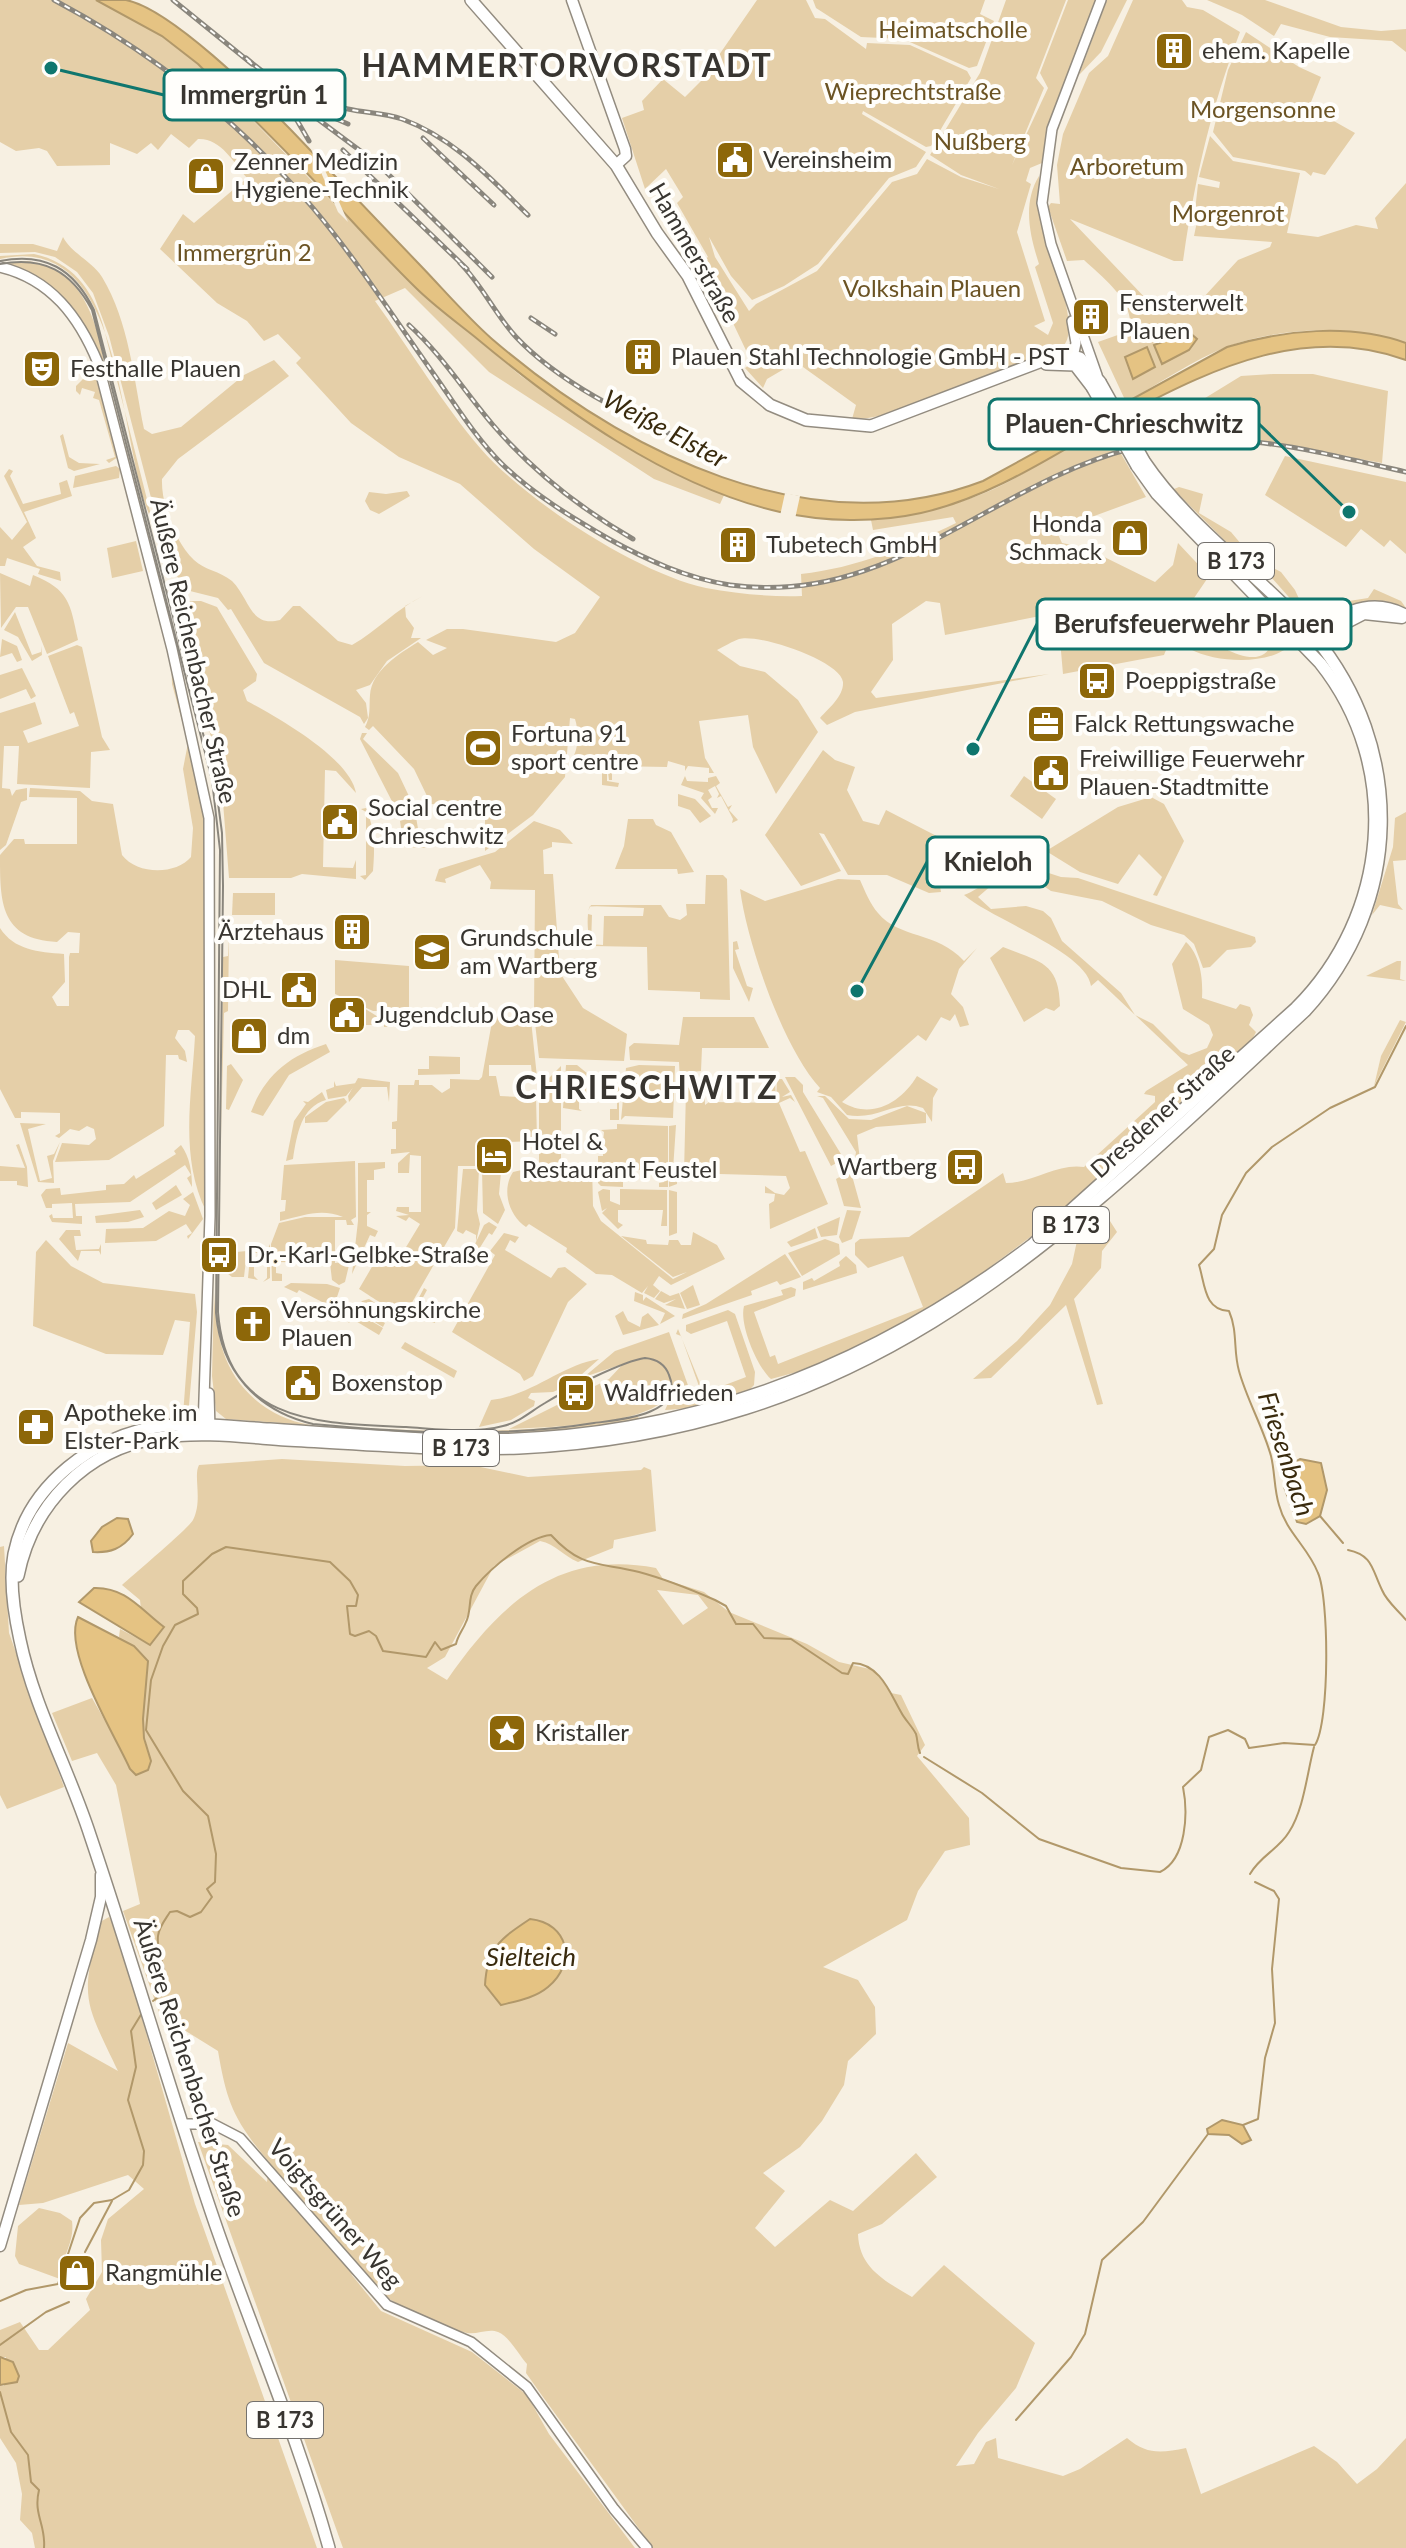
<svg xmlns="http://www.w3.org/2000/svg" width="1406" height="2548" font-family="Lato,sans-serif">
  <rect width="100%" height="100%" fill="#f7f0e2"/>
  <!-- green -->
  <g fill="#e5cfa8" fill-rule="evenodd">
    <path d="M0,0H96L162,36L198,64L418,290L521,376L604,433L725,493L720,504L654,479L489,372L405,288L375,301C409,348 444,406 481,449C526,501 639,574 706,588C738,594 770,597 802,596L801,574C856,568 907,547 956,523L953,517L873,530L871,520C916,514 961,506 1002,485C1037,467 1070,444 1105,426L1146,497L1056,530L1062,543L1086,548L1155,582L1173,565L1178,543L1209,576L1190,604L1185,603L1164,655L1063,674L1058,617H1035L945,635L940,603L926,601L892,624L893,660L871,692L876,698L1049,674L855,712L827,725L820,718C829,708 844,696 843,682C841,661 758,633 739,639C733,641 723,647 717,650L740,666L765,672L798,700L818,732L776,794L753,747L748,715L699,721L705,758L714,773H709V768L688,766L685,771V766L668,761L667,767L612,766V780H609L607,764V781L619,783L618,787L602,785V761L571,760C579,750 579,731 575,719L570,718L565,777L533,815L485,851V805L426,804L424,797L427,796L414,769L373,726L369,730L365,727C371,716 369,707 370,695C372,670 399,654 418,642L433,655L447,648L426,640L447,629H463L556,642L575,633L600,597L534,549L460,484L399,457L351,423L296,363L301,358L278,334L264,341L247,321L217,303L160,249L183,214L194,223L247,178C233,162 221,138 198,139L189,148L171,134L158,150L151,143L137,154L110,143V165L57,166L47,151L39,148L16,151L0,142Z"/>
    <path d="M757,0H806L815,18L825,19L866,49L867,43L910,45L967,71L971,78L931,146L926,147L863,111L862,114L926,152L916,167L889,178L818,264L784,286L752,300L731,276L709,237L715,257L749,311L756,304L817,271L892,182L917,174L927,159L961,177L999,189L961,175L930,155L980,73L1006,0H1066L1036,78L1044,88L1012,165L1048,88L1040,73L1068,0H1096L1052,113L1042,163L1030,168L1026,181L1031,184L1017,232L1045,321L1034,326L1048,335L1053,323L1035,267L1039,264C1030,236 1022,204 1039,176C1041,188 1037,201 1039,213C1044,241 1082,324 1064,345C1032,367 888,422 852,419L856,405L796,362L767,379L763,388L745,368L752,363L703,260L708,257L677,203L683,197L666,169L645,189L622,118L644,110L642,101L663,79L685,97L701,81Z"/>
    <polygon points="813,0 985,0 980,14 994,21 977,66 969,68 903,39 861,37 816,8"/>
    <polygon points="1107,0 1127,0 1101,52 1079,75"/>
    <path d="M1133,0H1182L1187,7L1203,10L1240,32C1210,111 1195,178 1183,261H1174L1070,219L1151,304H1186L1202,299L1238,260L1270,247L1272,242L1194,236L1199,212L1195,211L1198,184L1219,188L1220,182L1199,177L1210,136L1233,161L1300,173L1287,233L1318,237L1356,225L1378,229L1375,218L1406,183V343C1353,324 1282,327 1229,346C1194,359 1159,384 1126,402L1098,342L1129,331C1137,303 1102,277 1084,260L1067,261L1048,207L1051,203L1060,204L1057,165L1063,134L1089,73L1108,56Z"/>
    <polygon points="1207,0 1265,0 1341,27 1381,31 1406,29 1406,52 1392,41 1330,37 1281,24 1274,36 1242,15"/>
    <polygon points="1246,32 1299,67 1321,77 1309,107 1355,133 1325,175 1313,172 1311,176 1305,171 1233,157 1213,132 1228,70"/>
    <path d="M63,237C71,253 92,261 102,277C129,321 134,380 144,429L152,434L181,427L244,375L274,360L289,376L178,459L162,479C161,504 175,542 194,560C204,570 220,571 232,581C250,599 250,628 280,620L293,606H300L338,641L352,645C377,631 396,609 423,596L405,606L406,617L414,628L411,638H421L387,661L370,685L356,690L366,703L368,718L364,724L360,717L264,663L231,609L228,610L218,598L190,591L169,567L109,336L93,293L77,272L55,257L35,252L0,253V244H33L57,251Z"/>
    <path d="M34,254C72,262 92,289 103,325L153,523C116,451 130,229 0,259V256Z"/>
    <path d="M27,261C86,267 99,329 107,378C87,314 66,291 4,264Z"/>
    <polygon points="91,371 97,374 118,457 109,463 106,460 115,457 99,400 93,398 95,392 82,388 80,395 76,391 76,386"/>
    <polygon points="1273,374 1313,374 1388,391 1382,463 1215,433 1171,435 1168,425 1171,419 1241,376"/>
    <polygon points="63,434 69,457 79,463 100,464 74,471 68,468 60,436"/>
    <polygon points="1285,456 1406,482 1406,554 1390,540 1384,547 1361,529 1346,547 1265,495"/>
    <polygon points="116,466 120,469 119,478 73,488 75,476"/>
    <polygon points="9,469 13,471 10,476 23,504 61,494 59,483 67,480 72,496 24,512 36,538 23,547 37,566 60,572 61,581 38,574 40,569 7,558 5,566 0,566 0,527 12,540 27,522 4,476"/>
    <path d="M1179,487L1203,494L1199,513L1231,532L1252,557L1281,572L1295,590L1306,614L1314,619H1322L1349,601L1368,598L1374,589L1401,601L1406,608C1381,597 1359,600 1335,612C1326,617 1321,622 1311,622L1271,577L1244,560L1176,492L1174,489Z"/>
    <polygon points="407,491 410,496 379,514 370,510 365,501 369,492 386,494"/>
    <polygon points="136,541 143,571 112,578 107,548"/>
    <path d="M0,573L30,586L33,575C69,590 70,602 78,640L47,654L28,607H16L1,628Z"/>
    <path d="M1241,599L1268,622L1271,619L1288,637L1284,650C1261,665 1214,662 1190,649L1194,637L1202,636C1219,645 1262,675 1272,642C1273,636 1273,629 1269,624C1263,615 1249,607 1241,599Z"/>
    <path d="M186,601H201L217,607L257,674L256,681L243,690L247,701C278,718 350,758 356,793L336,771L325,770L323,867L353,868L356,860V879L302,874L291,878H229L221,777L178,607L179,603Z"/>
    <polygon points="15,612 32,655 41,652 41,646 42,655 32,661 18,637 4,630"/>
    <polygon points="2,639 17,646 22,660 17,662 12,653 0,657"/>
    <polygon points="77,645 82,647 102,737 110,750 91,752 90,788 17,784 19,746 4,746 2,788 10,789 12,796 16,790 27,788 27,800 21,802 6,845 0,850 0,713 35,702 42,724 23,731 28,743 79,726 74,712 70,714 48,656"/>
    <path d="M171,657L205,801L206,1211C179,1156 192,1094 195,1036L189,1030H178L175,1038L185,1051L187,1062L179,1059L178,1055H166L164,1126L109,1160L55,1162L62,1143L89,1145L96,1139L94,1129L87,1126L79,1131L70,1129L59,1138L55,1136L60,1133V1113L21,1112V1118H15L0,1089V928C14,950 38,952 64,954L65,982L52,997L57,1006H69V957L70,953H79L80,933L68,932L57,942C0,939 0,902 0,855L14,839H24L25,844H77V798L29,797L30,788L80,791L92,801L113,804L122,855C137,875 176,875 191,857L193,828L183,769L188,743L172,684Z"/>
    <polygon points="22,668 36,696 31,699 26,689 0,699 0,675"/>
    <polygon points="362,733 367,733 363,739 398,773 416,811 421,812 400,819 400,810 397,811 360,739"/>
    <polygon points="823,750 835,760 855,767 847,790 863,821 879,825 886,810 960,848 950,869 939,880 941,892 929,893 887,875 848,875 824,834 819,833 841,871 801,886 765,835"/>
    <polygon points="685,776 687,781 708,782 708,778 716,776 720,783 716,786 728,807 732,805 729,810 738,820 732,823 733,819 721,796 717,798 719,794 715,786 708,790 712,797 708,800 712,808 718,808 715,814 701,798 704,793 681,785"/>
    <polygon points="1024,776 1056,799 1042,819 1010,796"/>
    <polygon points="678,794 695,799 711,816 700,823 690,810 678,806"/>
    <polygon points="1151,797 1164,804 1184,841 1157,896 1153,895 1162,877 1139,854 1118,884 1080,872 1046,851 1118,807"/>
    <path d="M366,808C375,830 375,847 373,871L365,880L360,876L366,875V812L361,809Z"/>
    <polygon points="1406,812 1406,860 1393,861 1398,904 1403,910 1380,905 1372,915 1393,847 1395,818"/>
    <polygon points="421,814 416,817 421,846 426,848 404,847 400,821"/>
    <polygon points="628,819 653,819 656,825 671,832 694,872 678,874 677,869 615,869 624,846"/>
    <polygon points="534,821 560,830 573,844 552,842 552,847 543,850 544,874 553,874 560,973 583,1008 627,1034 624,1061 539,1058 534,1014 535,890 490,889 491,882 480,865 445,879 446,883 435,881 439,869 495,852"/>
    <path d="M1021,864L1061,877L1078,878L1255,937L1256,942L1251,947L1227,950L1210,967L1203,968L1194,944L1184,935L1151,925L1102,901L1051,891L1014,866L978,897L991,909L1026,906L1043,911L1051,918L1062,941L1121,993L1135,1015L1153,1024L1181,1052L1189,1055L1207,1048L1213,1035L1209,1025L1183,1009L1172,964L1186,942C1201,956 1203,980 1202,998L1236,1009L1240,1004L1250,1007L1253,1015L1249,1025L1256,1032L1252,1040L1057,1217L946,1300L819,1366L771,1379C757,1367 739,1324 744,1306L783,1295L781,1290L791,1287L796,1289L795,1296L754,1312L770,1357L775,1355L778,1364L923,1307L903,1256L868,1268L855,1255V1243L860,1239L909,1237L1003,1173L1006,1183C1033,1183 1057,1163 1084,1167L1155,1102V1096L1144,1094L1146,1091L1188,1065L1098,980L1091,986C1087,952 991,919 964,895C982,889 1006,864 1021,864Z"/>
    <path d="M706,875H723L727,879L730,1000L700,999V992L648,990L647,947L592,946C588,937 587,924 588,914L592,915L591,944L603,945L604,916H643L644,908L590,906L588,911L591,905H661L669,917L680,920L687,915L686,904H705Z"/>
    <path d="M838,879L860,880C865,891 870,904 878,913C899,939 937,931 964,961L977,948L959,969L951,994L963,1007L969,1025L960,1027L955,1014L950,1021L941,1017L926,1041L918,1035L842,1102C871,1120 901,1103 917,1076L938,1089L933,1098L932,1122L923,1108C897,1098 878,1121 847,1115L831,1097L817,1092L820,1088C783,1048 747,943 740,889L765,901Z"/>
    <polygon points="233,893 275,893 275,915 232,915"/>
    <polygon points="229,937 228,1011 224,1013 221,1140 223,957 228,956"/>
    <polygon points="737,941 739,949 735,950 747,986 753,988 749,1002 733,968 733,942"/>
    <path d="M1003,947C1040,962 1059,962 1060,1006L1054,1011L1046,1008L1024,1022L990,958Z"/>
    <polygon points="335,960 409,966 409,1011 414,1016 405,1026 384,1027 384,1011 373,1011 335,994"/>
    <polygon points="1397,961 1401,961 1400,979 1406,981 1366,976"/>
    <polygon points="354,1002 380,1018 380,1025 359,1025 359,1013 351,1008"/>
    <path d="M493,1016L531,1020L537,1077L532,1076L531,1065H489V1076H496L500,1096L521,1097L531,1092L536,1095L537,1141L479,1143L478,1166H458L455,1228L410,1306C394,1316 373,1297 359,1289L383,1248L388,1251L386,1256L397,1262L420,1224L409,1217L406,1221L396,1216L409,1215L396,1211L397,1207H409V1212H421V1156L410,1155L409,1173H398V1163L410,1152L391,1154V1149H396V1129H392V1122L397,1121L398,1085H414L415,1080H419V1085H432L442,1093L450,1088V1079L479,1080L482,1077Z"/>
    <polygon points="683,1017 754,1017 769,1048 702,1048 701,1071 691,1072 680,1082 679,1062 630,1060 629,1047 634,1043 679,1045"/>
    <polygon points="1400,1020 1406,1022 1374,1086 1381,1056"/>
    <path d="M326,1044L330,1052L289,1075L263,1116L251,1112C265,1075 289,1056 326,1044Z"/>
    <polygon points="429,1056 460,1057 460,1074 418,1075 418,1069 429,1069"/>
    <polygon points="231,1064 243,1080 229,1110 226,1109 227,1066"/>
    <polygon points="566,1065 577,1065 588,1074 619,1075 619,1120 610,1120 610,1109 617,1109 617,1098 579,1098 579,1109 582,1111 563,1108"/>
    <polygon points="639,1065 675,1066 673,1118 625,1116 621,1120 626,1068"/>
    <polygon points="561,1066 561,1165 539,1166 539,1088"/>
    <polygon points="785,1077 795,1077 803,1085 803,1092 844,1159 831,1166"/>
    <polygon points="358,1078 390,1082 389,1102 387,1087 362,1087 349,1102 348,1096"/>
    <polygon points="699,1079 699,1085 704,1085 705,1105 709,1102 774,1103 775,1091 769,1091 769,1079 775,1079 776,1103 777,1079 782,1079 790,1092 782,1097 791,1095 795,1102 790,1098 779,1103 800,1152 805,1151 828,1204 770,1229 769,1204 774,1201 775,1194 765,1193 765,1186 775,1193 784,1195 790,1188 786,1176 684,1173 686,1090"/>
    <polygon points="334,1081 336,1086 357,1083 346,1096 328,1099 326,1090 334,1087"/>
    <path d="M322,1092L326,1100C301,1107 297,1134 293,1159L286,1161L294,1121L306,1104L303,1101L308,1102Z"/>
    <polygon points="817,1096 825,1096 849,1119 871,1120 907,1106 926,1113 926,1123 876,1127 857,1135 860,1160 855,1158 856,1152 823,1098"/>
    <polygon points="344,1098 347,1102 327,1122 305,1123 305,1117 326,1102"/>
    <polygon points="20,1123 46,1124 28,1129 40,1181 52,1178 47,1156 54,1154 60,1142 53,1161 54,1183 38,1182"/>
    <polygon points="617,1124 668,1126 668,1187 659,1187 659,1183 664,1182 664,1170 620,1170 619,1182 623,1182 623,1187 601,1186 598,1183 598,1156 603,1156 603,1145 598,1143 603,1142 604,1132 601,1130 617,1129"/>
    <polygon points="676,1125 673,1170 677,1171 677,1184 669,1187 669,1126"/>
    <polygon points="19,1144 27,1167 28,1187 17,1185 17,1181 0,1181 0,1166 25,1168 16,1145"/>
    <path d="M181,1145C190,1157 192,1173 192,1187L187,1178L191,1175L185,1165L130,1202L75,1204L76,1216H82V1224L52,1222L49,1216L52,1214L53,1218H73L72,1203L52,1204V1208H46L41,1195L46,1189L60,1188L61,1195L106,1190V1185L124,1184L134,1175L136,1179L176,1154L174,1151Z"/>
    <path d="M355,1161L356,1217L351,1220L354,1225H347L346,1220H335V1263L350,1261L345,1282L339,1285L332,1280L330,1263L276,1262V1273L282,1274V1281H272L271,1244L279,1223L305,1217H343C321,1208 305,1215 280,1221V1212L285,1211L286,1200H281L284,1165Z"/>
    <polygon points="385,1162 385,1168 374,1170 374,1180 367,1180 367,1212 371,1212 367,1215 367,1226 378,1231 375,1237 370,1235 352,1274 358,1221 358,1163"/>
    <path d="M563,1164L567,1168L592,1165L593,1206L601,1221L673,1279L687,1272L673,1277L621,1236L646,1240L647,1244L668,1245L669,1240H678L681,1245H691L693,1232L717,1245L725,1259L671,1285L659,1276L653,1285L660,1291L654,1298L644,1293L648,1286L642,1293L612,1275L596,1274L566,1252L567,1248L529,1224L526,1227C509,1216 501,1190 513,1172L535,1167L562,1169Z"/>
    <polygon points="463,1169 479,1169 477,1211 480,1224 476,1242 476,1235 466,1230 463,1234 457,1231"/>
    <polygon points="854,1169 851,1172 861,1208 844,1206 836,1179"/>
    <polygon points="482,1170 501,1172 499,1194 505,1210 498,1224 483,1213"/>
    <polygon points="176,1185 182,1195 156,1210 152,1203"/>
    <polygon points="603,1189 610,1190 610,1201 620,1205 620,1189 667,1190 667,1226 661,1226 663,1210 618,1210 618,1222 623,1225 618,1229 602,1213 607,1208 602,1211 598,1192"/>
    <polygon points="669,1190 677,1192 677,1233 669,1236"/>
    <polygon points="193,1192 203,1219 188,1239 187,1236 192,1233 186,1224 156,1241 105,1243 106,1229 143,1228 169,1211 185,1216 190,1205 183,1199"/>
    <polygon points="140,1210 144,1217 128,1222 96,1223 95,1216"/>
    <polygon points="847,1210 861,1211 852,1239 842,1243 839,1237"/>
    <polygon points="1103,1210 1117,1232 1102,1251 1101,1268 1074,1299 1103,1404 1097,1405 1066,1305 991,1378 973,1379 1017,1341 1050,1305 1072,1264 1080,1227"/>
    <polygon points="840,1217 837,1235 821,1237 817,1227"/>
    <polygon points="489,1222 497,1227 492,1235 489,1233 476,1254 479,1257 476,1262 469,1257 484,1225"/>
    <polygon points="815,1228 818,1238 791,1247 787,1242"/>
    <polygon points="66,1230 80,1230 81,1236 74,1236 76,1250 99,1249 101,1244 101,1255 99,1251 81,1251 78,1261 59,1239"/>
    <polygon points="504,1233 519,1237 515,1243 510,1240 505,1250 551,1278 558,1268 565,1267 587,1284 568,1302 533,1376 524,1381 520,1374 452,1332 495,1255 490,1251"/>
    <polygon points="825,1239 839,1244 840,1254 802,1276 788,1253"/>
    <polygon points="46,1240 71,1266 103,1283 195,1294 197,1312 188,1417 183,1415 190,1322 175,1320 163,1355 106,1354 33,1326 36,1252"/>
    <polygon points="228,1240 232,1240 236,1252 247,1251 244,1277 232,1277 223,1270 223,1246"/>
    <polygon points="270,1244 270,1278 263,1282 267,1278 267,1253 254,1253 254,1276 258,1280 248,1278 251,1247 267,1251"/>
    <polygon points="785,1254 801,1277 780,1285 777,1281 751,1291 752,1295 682,1319 683,1314 706,1304"/>
    <polygon points="846,1256 856,1265 857,1273 803,1290 803,1282 812,1278 814,1281 840,1266 839,1262"/>
    <polygon points="291,1283 327,1284 340,1288 334,1306 323,1308 324,1303 299,1290 297,1293 284,1287"/>
    <polygon points="693,1285 700,1305 687,1309 680,1293"/>
    <polygon points="424,1288 427,1290 420,1303 437,1309 435,1323 405,1313 415,1305"/>
    <polygon points="661,1291 670,1296 679,1293 685,1309 665,1305 676,1299 664,1303 655,1299"/>
    <path d="M214,1292C216,1340 225,1381 268,1409C301,1431 343,1427 381,1429C469,1433 551,1432 638,1416L639,1420H648L530,1435L452,1436L226,1419L216,1411L212,1376Z"/>
    <polygon points="635,1292 643,1295 643,1301 646,1297 675,1316 660,1324 665,1313 634,1301"/>
    <polygon points="369,1299 377,1304 371,1315 385,1323 383,1327 355,1310 362,1301"/>
    <path d="M728,1310L735,1314L755,1372L754,1385C736,1407 691,1408 665,1410L670,1399L667,1397C645,1426 544,1427 509,1429L609,1379L623,1364L584,1377L615,1351L669,1332L690,1391L700,1389L681,1336L676,1334L678,1329L704,1393L746,1377L727,1321L691,1334L686,1331V1325Z"/>
    <polygon points="623,1311 628,1321 640,1327 642,1317 648,1313 659,1325 623,1335 615,1316"/>
    <polygon points="356,1312 383,1328 379,1335 354,1320 348,1323"/>
    <polygon points="405,1342 457,1371 454,1378 401,1348"/>
    <path d="M599,1359L571,1384L553,1392L531,1393L528,1398L535,1401L534,1406L511,1420L479,1427L491,1400C531,1396 561,1365 599,1359Z"/>
    <path d="M282,1459L405,1466L471,1465L528,1477L641,1470L644,1467L651,1470L656,1531L614,1540L613,1548L578,1562C563,1556 556,1544 540,1541L494,1566L445,1657L427,1668L447,1680C499,1605 557,1549 656,1568L663,1579L704,1592L729,1612L807,1644L839,1662L874,1670L891,1693L901,1695L925,1745L917,1756L969,1818L970,1845L945,1851L918,1891L907,1920L823,1967L858,1980L875,2007L876,2034L848,2061L844,2085L822,2121L800,2147L763,2173L785,2191L755,2228L775,2247L830,2200L853,2211L916,2153L937,2177L882,2224L858,2234C859,2268 885,2281 912,2297L944,2265L1035,2343L1016,2388L978,2433L956,2466L974,2464L986,2442L996,2438L998,2458L1063,2476L1080,2469L1127,2438C1147,2455 1161,2453 1186,2448L1201,2494L1314,2446L1337,2462L1357,2484L1377,2469L1406,2438V2548H653L543,2397L526,2373L527,2364C519,2355 509,2336 498,2332C488,2328 477,2335 467,2333C421,2322 389,2299 351,2274L381,2311L472,2352L527,2395L549,2434L635,2548H343L198,2142L228,2145L267,2182L269,2162C234,2120 227,2104 218,2051L160,2015L123,1911L140,1904L116,1785L97,1753L72,1761L52,1713L92,1698L136,1775L149,1752C138,1724 146,1691 148,1661L119,1637L120,1629L150,1645L148,1615L141,1609L140,1600L122,1585C133,1575 190,1527 193,1520C203,1500 193,1476 199,1465ZM657,1590L698,1595L708,1608L683,1625Z"/>
    <polygon points="4,1546 9,1633 64,1787 7,1809 0,1795 0,1547"/>
    <path d="M109,1917L117,1931L195,2204L317,2548H35L32,2533L20,2520L22,2494L16,2463L0,2438V2385L4,2386L6,2357H0V2330L20,2322L39,2350H48L90,2310L86,2299L102,2272L101,2240L108,2219L144,2189L128,2175L43,2203L19,2205L68,2043L118,2071C84,2000 80,2000 100,1922Z"/>
    <path d="M39,2208L60,2213L72,2221C75,2243 61,2257 60,2279L19,2264L15,2256L18,2226Z"/>
  </g>
  <!-- water -->
  <g fill="#e5c383" stroke="#b1986a" stroke-width="2">
    <path d="M96,0C106,0 117,0 126,0C171,9 258,96 291,130C334,175 377,220 420,265C444,290 467,317 492,339C624,452 810,547 983,481L1227,347C1283,330 1350,323 1406,343V360C1308,324 1215,367 1130,412C1062,449 997,496 921,513C876,523 824,522 780,512C669,487 560,408 475,337C455,321 433,305 415,287C373,246 335,201 293,159C262,127 230,96 198,64L162,36Z"/>
    <polygon points="1189,332 1197,339 1189,350 1162,364 1154,345"/>
    <polygon points="1147,347 1155,367 1133,379 1125,357"/>
    <polygon points="1300,1459 1321,1463 1327,1490 1320,1516 1306,1524 1297,1522 1284,1487 1288,1466"/>
    <path d="M117,1518L128,1519L133,1534C122,1549 110,1553 93,1552L91,1541L102,1527Z"/>
    <path d="M94,1588C126,1587 141,1610 164,1627L150,1645L79,1602Z"/>
    <path d="M78,1617L134,1646L148,1661L143,1719L144,1738L151,1761L148,1770L136,1775L130,1769C116,1737 62,1651 78,1617Z"/>
    <path d="M530,1919C569,1923 577,1963 548,1987C535,1998 517,2001 501,2005L485,1985C487,1948 500,1939 530,1919Z"/>
    <polygon points="1222,2120 1243,2125 1251,2140 1242,2144 1229,2135 1208,2134 1207,2129"/>
    <polygon points="0,2357 13,2362 19,2376 17,2382 0,2385"/>
  </g>
  <!-- pier -->
  <g fill="#f7f0e2">
    <polygon points="308,142 316,150 348,222 338,212"/>
    <polygon points="785,493 800,496 795,519 780,516"/>
  </g>
  <g fill="none" stroke-linecap="round" stroke-linejoin="round">
    <!-- stream -->
    <g stroke="#b1986a" stroke-width="2">
      <polyline points="1281,1460 1288,1466"/>
      <polyline points="1320,1516 1343,1543"/>
      <path d="M1348,1550C1373,1555 1372,1570 1382,1590C1387,1602 1398,1610 1406,1620"/>
      <path d="M924,1757L982,1793L1039,1839L1121,1868L1160,1872C1187,1859 1188,1812 1183,1787L1201,1770L1209,1737L1228,1730L1245,1739L1249,1748L1284,1743L1315,1745C1330,1721 1329,1598 1318,1573C1308,1547 1286,1532 1279,1505C1274,1489 1275,1472 1271,1456C1263,1427 1247,1400 1239,1371C1233,1350 1238,1332 1229,1311C1204,1310 1205,1284 1199,1265L1214,1249L1222,1215L1246,1173L1272,1147L1330,1108L1375,1087L1406,1026"/>
      <path d="M1250,1874C1260,1856 1279,1849 1289,1832C1304,1809 1307,1773 1314,1747"/>
      <path d="M153,2001C180,1983 155,1960 158,1936C159,1927 165,1920 170,1912L177,1911L190,1917L201,1912L212,1897L207,1889L215,1882L216,1854L208,1816L183,1791L146,1730L151,1680L163,1646L175,1625L198,1614L197,1608L183,1594V1581L212,1554L226,1547L330,1562L350,1581L358,1595L356,1606H347L350,1634L355,1636L369,1631L376,1636L383,1651L426,1657L435,1642L441,1650L456,1644C458,1635 463,1630 466,1622C472,1611 467,1597 476,1586C491,1568 527,1537 551,1535C582,1569 599,1562 639,1572C665,1579 690,1589 715,1600L726,1606L736,1624H753L764,1638L791,1639L842,1673L848,1674L853,1663C880,1664 890,1693 901,1712C905,1720 912,1726 916,1734C918,1741 917,1746 920,1753"/>
      <polyline points="1243,2125 1258,2119 1265,2058 1275,2023 1272,1969 1279,1899 1274,1891 1255,1882"/>
      <polyline points="85,2252 112,2201"/>
      <polyline points="0,2301 26,2290 58,2284 80,2218 94,2203 112,2200 129,2190 143,2165 144,2151 128,2100 136,2067 131,2031 142,2013"/>
      <polyline points="0,2345 46,2312 69,2302"/>
      <path d="M0,2392L11,2432L28,2455L31,2482L39,2490C33,2515 46,2524 44,2548"/>
      <polyline points="1016,2420 1071,2357 1085,2334 1102,2260 1143,2222 1208,2134"/>
    </g>
    <defs>
      <g id="tertiary">
        <path d="M0,267C51,279 79,317 98,363L172,649L209,818L210,1216L203,1430"/>
        <polyline points="1072,321 1076,343 1072,362"/>
        <polyline points="1097,375 1051,244 1042,203 1052,129 1101,0"/>
        <polyline points="209,1393 210,1430"/>
        <polyline points="183,2124 213,2124 240,2138 387,2305 471,2342 527,2387 614,2509 647,2548"/>
      </g>
      <g id="secondary">
        <polyline points="572,0 625,149 626,156 616,165"/>
        <polyline points="1310,642 1364,614 1402,618"/>
        <path d="M1305,644C1331,616 1368,594 1406,615"/>
        <polyline points="0,2246 91,1940 101,1897 101,1875"/>
      </g>
      <g id="primary">
        <polyline points="471,0 616,165 657,233 688,276 741,381 770,405 806,420 871,426 1063,353 1080,358 1100,382"/>
        <polyline points="1046,364 1075,365 1092,387"/>
        <path d="M18,1576C32,1505 86,1449 158,1438C200,1431 244,1437 286,1440C363,1444 441,1451 519,1448C875,1431 1060,1239 1305,1011C1404,903 1406,748 1314,636C1260,575 1190,529 1144,461"/>
        <path d="M329,2548C299,2440 254,2335 217,2229C172,2099 134,1965 90,1835C69,1770 34,1707 20,1640C14,1613 9,1581 14,1554C28,1485 94,1435 162,1426C198,1422 234,1427 270,1429C321,1433 372,1436 423,1439C492,1442 561,1439 629,1427C779,1400 912,1336 1032,1245L1296,1008C1389,915 1403,767 1320,663L1157,494L1137,466"/>
      </g>
    </defs>
    <!-- tertiary casing -->
    <use href="#tertiary" stroke="#938c80" stroke-width="12"/>
    <!-- secondary casing -->
    <use href="#secondary" stroke="#938c80" stroke-width="13"/>
    <!-- primary casing -->
    <use href="#primary" stroke="#938c80" stroke-width="14"/>
    <!-- tertiary -->
    <use href="#tertiary" stroke="#fff" stroke-width="9"/>
    <!-- secondary -->
    <use href="#secondary" stroke="#fff" stroke-width="10"/>
    <!-- primary -->
    <use href="#primary" stroke="#fff" stroke-width="11"/>
    <!-- tram -->
    <path stroke="#8a867d" stroke-width="2" d="M0,261C45,252 74,269 94,310L215,780L222,833L223,886L218,1312C227,1425 320,1423 406,1427C437,1429 473,1434 503,1426C520,1422 531,1411 545,1403C566,1390 623,1361 645,1358C656,1359 665,1364 669,1375C686,1415 618,1420 594,1423C502,1438 406,1433 313,1424C257,1411 221,1371 216,1313L220,850L212,780L92,310C71,271 44,256 0,264"/>
    <defs>
      <g id="rail">
        <path d="M54,0C152,52 241,123 313,208C357,260 394,318 433,373C455,404 475,437 502,464C533,494 571,517 609,539C647,560 686,578 730,585C890,607 990,484 1133,448C1224,425 1317,452 1406,472"/>
        <polyline points="173,0 252,64"/>
        <path d="M246,58C277,85 307,101 348,109C366,113 385,113 402,119C454,138 490,178 528,215"/>
        <polyline points="280,91 378,164 492,277"/>
        <polyline points="291,110 309,141"/>
        <polyline points="316,110 348,124"/>
        <polyline points="423,138 494,205"/>
        <polyline points="343,150 467,269"/>
        <path d="M460,263C482,285 495,314 516,337C565,389 647,426 712,451"/>
        <polyline points="531,318 555,334"/>
        <path d="M409,325C442,355 464,391 493,425C532,470 581,509 633,539"/>
      </g>
    </defs>
    <!-- rail casing -->
    <use href="#rail" stroke="#8a867d" stroke-width="5"/>
    <!-- rail -->
    <use href="#rail" stroke="#fffefb" stroke-width="2" stroke-dasharray="6" stroke-linecap="butt"/>
    <defs>
      <g id="primary-bridge">
        <polyline points="1100,382 1144,461"/>
        <polyline points="1092,387 1137,466"/>
      </g>
    </defs>
    <!-- primary-bridge casing -->
    <use href="#primary-bridge" stroke="#938c80" stroke-width="14" stroke-linecap="butt"/>
    <!-- primary-bridge -->
    <use href="#primary-bridge" stroke="#fff" stroke-width="11"/>
  </g>
  <!-- icons -->
  <defs>
    <symbol id="building-square" viewBox="-11 -11 22 22"><rect x="-9" y="-9" width="18" height="18" rx="4" fill="#8d6709" stroke="#fffefb"/><path d="M-4-6H4V6H1V3H-1V6H-4ZM-2.5-4.3h1.7v1.8h-1.7ZM.8-4.3h1.7v1.8H.8ZM-2.5-1h1.7V.8h-1.7ZM.8-1h1.7V.8H.8Z" fill="#fff"/></symbol>
    <symbol id="civic-square" viewBox="-11 -11 22 22"><rect x="-9" y="-9" width="18" height="18" rx="4" fill="#8d6709" stroke="#fffefb"/><path d="M-.6-6.5H3V-4.5H.6V-3L4-1V1h2V6H-6V1h2V-1L-.6-3ZM-1.2 2.5V6h2.4V2.5Z" fill="#fff"/></symbol>
    <symbol id="shop-square" viewBox="-11 -11 22 22"><rect x="-9" y="-9" width="18" height="18" rx="4" fill="#8d6709" stroke="#fffefb"/><path d="M-5-2.5h2.3a2.7 3.5 0 0 1 5.4 0H5L5.5 6h-11ZM-1.5-2.5h3a1.5 2.3 0 0 0-3 0Z" fill="#fff"/></symbol>
    <symbol id="theatre-square" viewBox="-11 -11 22 22"><rect x="-9" y="-9" width="18" height="18" rx="4" fill="#8d6709" stroke="#fffefb"/><path d="M-5-5.5Q0-4 5-5.5V0Q5 5 0 6Q-5 5-5 0ZM-3.3-2.5H-1v1.5H-3.3ZM1-2.5H3.3v1.5H1ZM-2.8 1Q0 5.5 2.8 1Z" fill="#fff"/></symbol>
    <symbol id="bus-square" viewBox="-11 -11 22 22"><rect x="-9" y="-9" width="18" height="18" rx="4" fill="#8d6709" stroke="#fffefb"/><path d="M-5-6H5V4H4V6H2V4H-2V6H-4V4H-5ZM-3.5-4V0h7V-4ZM-3.5 1.2v1.5H-2V1.2ZM2 1.2v1.5H3.5V1.2Z" fill="#fff"/></symbol>
    <symbol id="office-square" viewBox="-11 -11 22 22"><rect x="-9" y="-9" width="18" height="18" rx="4" fill="#8d6709" stroke="#fffefb"/><path d="M-6-3h4V-5.5h4V-3h4V5H-6ZM-1-4.5V-3h2v-1.5ZM-6 0V1H6V0Z" fill="#fff"/></symbol>
    <symbol id="stadium-square" viewBox="-11 -11 22 22"><rect x="-9" y="-9" width="18" height="18" rx="4" fill="#8d6709" stroke="#fffefb"/><path d="M0-5a6.5 5 0 1 0 0 10a6.5 5 0 1 0 0-10ZM-3.5-1.8h7v3.6h-7Z" fill="#fff"/></symbol>
    <symbol id="school-square" viewBox="-11 -11 22 22"><rect x="-9" y="-9" width="18" height="18" rx="4" fill="#8d6709" stroke="#fffefb"/><path d="M0-5L7-2L0 1L-7-2ZM-4 1L0 2.5L4 1V4Q0 6-4 4Z" fill="#fff"/></symbol>
    <symbol id="hotel-square" viewBox="-11 -11 22 22"><rect x="-9" y="-9" width="18" height="18" rx="4" fill="#8d6709" stroke="#fffefb"/><path d="M-6-4.5h1.5V1H6V5H4.5V3h-9V5H-6ZM-4 0a1.8 1.8 0 1 1 3.6 0ZM.5 0V-2.5h3Q6-2.5 6 0Z" fill="#fff"/></symbol>
    <symbol id="church-square" viewBox="-11 -11 22 22"><rect x="-9" y="-9" width="18" height="18" rx="4" fill="#8d6709" stroke="#fffefb"/><path d="M-1.2-6h2.4v3.5h3.3v2.4h-3.3V6h-2.4V-.1h-3.3v-2.4h3.3Z" fill="#fff"/></symbol>
    <symbol id="pharmacy-square" viewBox="-11 -11 22 22"><rect x="-9" y="-9" width="18" height="18" rx="4" fill="#8d6709" stroke="#fffefb"/><path d="M-2-6h4v4h4v4h-4v4h-4v-4h-4v-4h4Z" fill="#fff"/></symbol>
    <symbol id="sight-square" viewBox="-11 -11 22 22"><rect x="-9" y="-9" width="18" height="18" rx="4" fill="#8d6709" stroke="#fffefb"/><path d="M0-6L1.8-2.2L6-1.7L2.9 1.2L3.7 5.4L0 3.3L-3.7 5.4L-2.9 1.2L-6-1.7L-1.8-2.2Z" fill="#fff"/></symbol>
  </defs>
  <g fill-rule="evenodd">
    <use href="#building-square" x="1152" y="29" width="44" height="44"/>
    <use href="#civic-square" x="713" y="138" width="44" height="44"/>
    <use href="#shop-square" x="184" y="154" width="44" height="44"/>
    <use href="#building-square" x="1069" y="295" width="44" height="44"/>
    <use href="#building-square" x="621" y="335" width="44" height="44"/>
    <use href="#theatre-square" x="20" y="347" width="44" height="44"/>
    <use href="#shop-square" x="1108" y="516" width="44" height="44"/>
    <use href="#building-square" x="716" y="523" width="44" height="44"/>
    <use href="#bus-square" x="1075" y="659" width="44" height="44"/>
    <use href="#office-square" x="1024" y="702" width="44" height="44"/>
    <use href="#stadium-square" x="461" y="726" width="44" height="44"/>
    <use href="#civic-square" x="1029" y="751" width="44" height="44"/>
    <use href="#civic-square" x="318" y="800" width="44" height="44"/>
    <use href="#building-square" x="330" y="910" width="44" height="44"/>
    <use href="#school-square" x="410" y="930" width="44" height="44"/>
    <use href="#civic-square" x="277" y="968" width="44" height="44"/>
    <use href="#civic-square" x="325" y="993" width="44" height="44"/>
    <use href="#shop-square" x="227" y="1014" width="44" height="44"/>
    <use href="#hotel-square" x="472" y="1134" width="44" height="44"/>
    <use href="#bus-square" x="943" y="1145" width="44" height="44"/>
    <use href="#bus-square" x="197" y="1233" width="44" height="44"/>
    <use href="#church-square" x="231" y="1302" width="44" height="44"/>
    <use href="#civic-square" x="281" y="1361" width="44" height="44"/>
    <use href="#bus-square" x="554" y="1371" width="44" height="44"/>
    <use href="#pharmacy-square" x="14" y="1405" width="44" height="44"/>
    <use href="#sight-square" x="485" y="1711" width="44" height="44"/>
    <use href="#shop-square" x="55" y="2251" width="44" height="44"/>
  </g>
  <g text-anchor="middle" stroke-width="8" stroke-linejoin="round" paint-order="stroke">
    <!-- shield labels -->
    <g fill="#fffefb" stroke="#74716d" stroke-width="2">
      <rect x="1198" y="543" width="76" height="36" rx="6"/>
      <rect x="1033" y="1207" width="76" height="36" rx="6"/>
      <rect x="423" y="1430" width="76" height="36" rx="6"/>
      <rect x="247" y="2402" width="76" height="36" rx="6"/>
    </g>
    <g font-size="22" font-weight="bold" fill="#383530">
      <text x="1236" y="569">B 173</text>
      <text x="1071" y="1233">B 173</text>
      <text x="461" y="1456">B 173</text>
      <text x="285" y="2428">B 173</text>
    </g>
    <!-- park labels -->
    <g font-size="24" fill="#6b5323" stroke="#fffefb">
      <text x="953" y="38">Heimatscholle</text>
      <text x="913" y="100">Wieprechtstraße</text>
      <text x="1263" y="118">Morgensonne</text>
      <text x="980" y="150">Nußberg</text>
      <text x="1127" y="175">Arboretum</text>
      <text x="1228" y="222">Morgenrot</text>
      <text x="244" y="261">Immergrün 2</text>
      <text x="932" y="297">Volkshain Plauen</text>
    </g>
    <!-- poi labels -->
    <g font-size="24" fill="#383530" stroke="#fffefb" text-anchor="start">
      <text x="1202" y="59">ehem. Kapelle</text>
      <text x="763" y="168">Vereinsheim</text>
      <text x="234" y="170">Zenner Medizin<tspan x="234" dy="28">Hygiene-Technik</tspan></text>
      <text x="1119" y="311">Fensterwelt<tspan x="1119" dy="28">Plauen</tspan></text>
      <text x="671" y="365">Plauen Stahl Technologie GmbH - PST</text>
      <text x="70" y="377">Festhalle Plauen</text>
      <text x="1102" y="532" text-anchor="end">Honda<tspan x="1102" dy="28">Schmack</tspan></text>
      <text x="766" y="553">Tubetech GmbH</text>
      <text x="1125" y="689">Poeppigstraße</text>
      <text x="1074" y="732">Falck Rettungswache</text>
      <text x="511" y="742">Fortuna 91<tspan x="511" dy="28">sport centre</tspan></text>
      <text x="1079" y="767">Freiwillige Feuerwehr<tspan x="1079" dy="28">Plauen-Stadtmitte</tspan></text>
      <text x="368" y="816">Social centre<tspan x="368" dy="28">Chrieschwitz</tspan></text>
      <text x="324" y="940" text-anchor="end">Ärztehaus</text>
      <text x="460" y="946">Grundschule<tspan x="460" dy="28">am Wartberg</tspan></text>
      <text x="271" y="998" text-anchor="end">DHL</text>
      <text x="375" y="1023">Jugendclub Oase</text>
      <text x="277" y="1044">dm</text>
      <text x="522" y="1150">Hotel &amp;<tspan x="522" dy="28">Restaurant Feustel</tspan></text>
      <text x="937" y="1175" text-anchor="end">Wartberg</text>
      <text x="247" y="1263">Dr.-Karl-Gelbke-Straße</text>
      <text x="281" y="1318">Versöhnungskirche<tspan x="281" dy="28">Plauen</tspan></text>
      <text x="331" y="1391">Boxenstop</text>
      <text x="604" y="1401">Waldfrieden</text>
      <text x="64" y="1421">Apotheke im<tspan x="64" dy="28">Elster-Park</tspan></text>
      <text x="535" y="1741">Kristaller</text>
      <text x="105" y="2281">Rangmühle</text>
    </g>
    <!-- street labels -->
    <g font-size="24" fill="#383530" stroke="#fffefb">
      <text transform="translate(694 253) rotate(60)" y="8">Hammerstraße</text>
      <text transform="translate(193 651) rotate(77)" y="8">Äußere Reichenbacher Straße</text>
      <text transform="translate(1163 1112) rotate(-42)" y="8">Dresdener Straße</text>
      <text transform="translate(189 2068) rotate(72)" y="8">Äußere Reichenbacher Straße</text>
      <text transform="translate(335 2214) rotate(49)" y="8">Voigtsgrüner Weg</text>
    </g>
    <!-- water labels -->
    <g font-size="26" font-style="italic" fill="#392a0d" stroke="#fffefb">
      <text transform="translate(665 429) rotate(28)" y="9">Weiße Elster</text>
      <text transform="translate(1286 1454) rotate(72)" y="9">Friesenbach</text>
      <text x="531" y="1966">Sielteich</text>
    </g>
    <!-- district labels -->
    <g font-size="32" font-weight="bold" letter-spacing="2" fill="#383530" stroke="#fffefb">
      <text x="567" y="77">HAMMERTORVORSTADT</text>
      <text x="647" y="1099">CHRIESCHWITZ</text>
    </g>
  </g>
  <!-- callouts -->
  <path fill="none" stroke="#0f766e" stroke-width="3" d="M51 68L164 95M1349 512L1259 424M973 749L1037 624M857 991L927 862"/>
  <g fill="#0f766e" stroke="#fffefb" stroke-width="3">
    <circle cx="51" cy="68" r="8"/>
    <circle cx="1349" cy="512" r="8"/>
    <circle cx="973" cy="749" r="8"/>
    <circle cx="857" cy="991" r="8"/>
  </g>
  <g fill="#fffefb" stroke="#0f766e" stroke-width="3">
    <rect x="164" y="70" width="181" height="50" rx="8"/>
    <rect x="989" y="399" width="270" height="50" rx="8"/>
    <rect x="1037" y="599" width="314" height="50" rx="8"/>
    <rect x="927" y="837" width="121" height="50" rx="8"/>
  </g>
  <g font-size="26" text-anchor="middle" font-weight="bold" fill="#383530">
    <text x="254" y="104">Immergrün 1</text>
    <text x="1124" y="433">Plauen-Chrieschwitz</text>
    <text x="1194" y="633">Berufsfeuerwehr Plauen</text>
    <text x="988" y="871">Knieloh</text>
  </g>
</svg>
